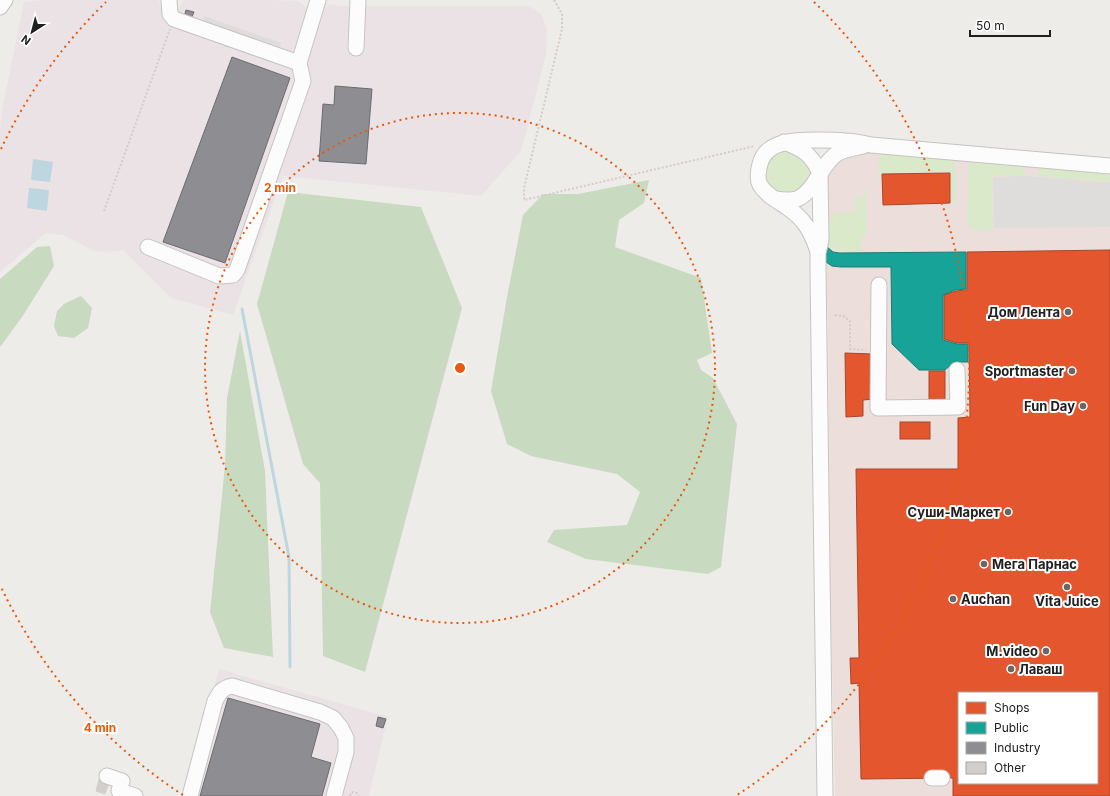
<svg xmlns="http://www.w3.org/2000/svg" width="1110" height="796" font-family="Inter,sans-serif">
<rect width="100%" height="100%" fill="#eeece9"/>
<path fill="#ebdedb" fill-rule="evenodd" d="M 871,150 L 1110,170 L 1110,796 L 835,796 L 830,568 L 828,321 L 823,226 L 827,176 L 835,162 L 846,155 ZM 959,693 L 1097,693 L 1097,783 L 959,783 Z"/>
<g fill="#ebe2e6">
<polygon points="41,0 159,0 161,8 179,8 185,0 273,0 298,1 306,7 322,8 325,4 343,6 528,6 541,14 547,28 546,55 521,151 481,196 283,176 233,315 171,298 123,250 109,252 94,251 63,235 46,233 0,272 0,128 2,110 24,2"/>
<polygon points="219,669 388,717 369,796 184,796"/>
</g>
<g fill="#d9e9ca">
<polygon points="782,149 797,151 811,169 811,177 797,194 775,192 765,180 765,165 769,158"/>
<path d="M 885,152 L 950,158 L 954,162 L 956,169 L 956,203 L 952,203 L 951,171 L 882,173 L 881,175 L 880,175 C 877,167 877,158 885,152 Z"/>
<path d="M 976,160 L 1019,164 C 1024,167 1025,170 1025,176 L 992,176 L 993,229 L 992,230 C 982,230 971,233 967,222 L 968,171 L 969,166 Z"/>
<path d="M 1045,166 L 1110,172 L 1110,182 L 1038,176 L 1037,174 C 1039,169 1040,168 1045,166 Z"/>
<path d="M 864,190 L 866,190 L 867,232 L 862,238 L 862,251 C 847,252 836,255 826,242 L 827,229 L 831,219 L 833,213 L 855,212 L 855,197 L 864,197 Z"/>
</g>
<g fill="#c8dac0">
<polygon points="649,180 644,203 619,220 615,247 701,278 712,353 697,360 701,370 713,378 737,424 721,567 708,574 586,559 547,542 554,530 627,525 640,492 617,474 531,456 507,444 491,391 507,297 523,215 543,194 578,194"/>
<polygon points="288,192 421,207 462,308 365,672 323,656 320,483 303,464 257,304"/>
<polygon points="50,246 54,266 22,317 0,347 0,279 37,247"/>
<polygon points="81,296 92,308 88,328 74,338 58,336 54,326 57,311 64,304"/>
<polygon points="240,331 265,471 273,657 224,648 210,612 225,466 227,398"/>
</g>
<g fill="#dedddc">
<polygon points="204,16 281,43 278,51 202,24"/>
<polygon points="1025,176 1110,183 1110,227 994,228 993,177"/>
</g>
<g fill="#bed6df">
<polygon points="33,159 53,162 50,182 31,180"/>
<polygon points="29,188 49,190 47,211 27,208"/>
</g>
<g fill="#e4572e" stroke="#a9462a" fill-rule="evenodd">
<polygon points="950,173 950,203 883,205 882,174"/>
<path d="M 1110,250 L 1110,796 L 953,796 L 953,778 L 861,779 L 859,683 L 851,684 L 850,658 L 859,658 L 856,469 L 958,469 L 958,418 L 970,417 L 969,343 L 957,343 L 944,339 L 944,295 L 956,291 L 967,290 L 967,252 ZM 959,693 L 1097,693 L 1097,783 L 959,783 Z"/>
<polygon points="845,353 873,354 874,399 863,400 863,416 846,417"/>
<rect x="929" y="371" width="16" height="28"/>
<rect x="900" y="422" width="30" height="17"/>
</g>
<polygon fill="#17a398" stroke="#1a7c74" points="826,246 833,252 839,253 966,252 966,289 955,290 943,295 943,340 957,344 968,344 968,362 954,362 945,370 919,370 892,344 891,267 841,267 832,266 826,262"/>
<g fill="#8d8d92" stroke="#6c6c70">
<polygon points="186,10 194,12 191,19 184,17"/>
<polygon points="232,57 290,78 225,263 163,242"/>
<polygon points="335,86 372,89 366,164 319,161 323,104 334,105"/>
<polygon points="228,698 320,724 311,757 331,763 322,796 200,796"/>
<polygon points="378,717 386,719 383,728 376,726"/>
</g>
<g fill="none" stroke-linecap="round" stroke-linejoin="round">
<polyline stroke="#bed6df" stroke-width="3" points="242,309 289,557 290,667"/>
</g>
<polygon fill="#d1cecc" stroke="#d1ceca" points="99,779 109,782 105,794 96,791"/>
<g fill="none" stroke-linecap="round" stroke-linejoin="round">
<g stroke="#c5c4c3" stroke-width="17">
<g id="minor">
<polyline points="169,0 170,14 174,19 299,63"/>
<polyline points="0,7 5,0"/>
<polyline points="356,48 358,0"/>
<path d="M 784,142 C 803,149 811,154 820,173 L 821,240 L 818,253 L 818,271 L 825,796"/>
<path d="M 775,199 C 782,200 790,201 797,199 C 815,192 821,163 838,153 C 845,149 855,148 863,146"/>
<polyline points="148,247 219,276 233,275 237,270 303,81 299,63 318,0"/>
<path d="M 817,249 C 811,231 804,219 788,208 C 778,201 767,196 760,185 C 757,179 758,171 760,164 C 766,139 800,140 820,140 C 828,140 836,140 844,141 C 853,141 862,143 871,145 L 1110,166"/>
<polyline points="879,285 878,408 958,407 957,370"/>
<polyline points="107,776 122,781 119,791 135,796"/>
<polyline points="932,778 942,778"/>
<path d="M 190,796 L 215,701 C 220,692 222,688 232,686 L 320,712 L 333,718 L 341,728 L 346,738 L 346,752 L 334,796"/>
</g>
</g>
<g stroke="#d7cbc9" stroke-width="2" stroke-dasharray="2 2" stroke-linecap="butt">
<polyline points="554,0 562,14 562,29 524,188 524,200 755,146"/>
<polyline points="104,211 170,29"/>
<polyline points="835,315 843,316 850,321 850,349 866,350"/>
<polyline points="350,796 351,793 353,792 357,793 358,796"/>
</g>
<use href="#minor" stroke="#fcfcfc" stroke-width="15"/>
</g>
<g fill="none" stroke="#e8590c" stroke-width="2" stroke-dasharray="2 4">
<circle cx="460" cy="368" r="255"/>
<path d="M183 795A509 509 0 0 1 1 587M1 149A509 509 0 0 1 106 2M814 2A509 509 0 0 1 737 795"/>
</g>
<g fill="#686766" stroke="#fff" stroke-width="1.5">
<circle cx="1068" cy="312" r="4"/>
<circle cx="1072" cy="371" r="4"/>
<circle cx="1083" cy="406" r="4"/>
<circle cx="1008" cy="512" r="4"/>
<circle cx="984" cy="564" r="4"/>
<circle cx="1067" cy="587" r="4"/>
<circle cx="953" cy="599" r="4"/>
<circle cx="1046" cy="651" r="4"/>
<circle cx="1011" cy="669" r="4"/>
</g>
<g text-anchor="middle" stroke-width="4" stroke-linejoin="round" paint-order="stroke">
<g font-size="13" font-weight="bold" fill="#202020" stroke="#fff" text-anchor="end">
<text x="1060" y="317">Дом Лента</text>
<text x="1064" y="376">Sportmaster</text>
<text x="1075" y="411">Fun Day</text>
<text x="1000" y="517">Суши-Маркет</text>
<text x="992" y="569" text-anchor="start">Мега Парнас</text>
<text x="961" y="604" text-anchor="start">Auchan</text>
<text x="1067" y="606" text-anchor="middle">Vita Juice</text>
<text x="1038" y="656">M.video</text>
<text x="1019" y="674" text-anchor="start">Лаваш</text>
</g>
</g>
<circle cx="460" cy="368" r="6" fill="#e8590c" stroke="#fff" stroke-width="2"/>
<g font-size="12" text-anchor="middle" font-weight="bold" fill="#e8590c" stroke="#fff" stroke-width="4" stroke-linejoin="round" paint-order="stroke">
<text x="280" y="192">2 min</text>
<text x="100" y="732">4 min</text>
</g>
<rect x="958" y="692" width="140" height="92" fill="#ffffff" stroke="#a6a6a6"/>
<rect x="966" y="702" width="20" height="12" fill="#e4572e" stroke="#a6a6a6"/>
<text x="994" y="712" font-size="12" fill="#202020">Shops</text>
<rect x="966" y="722" width="20" height="12" fill="#17a398" stroke="#a6a6a6"/>
<text x="994" y="732" font-size="12" fill="#202020">Public</text>
<rect x="966" y="742" width="20" height="12" fill="#8d8d92" stroke="#a6a6a6"/>
<text x="994" y="752" font-size="12" fill="#202020">Industry</text>
<rect x="966" y="762" width="20" height="12" fill="#d1cecc" stroke="#a6a6a6"/>
<text x="994" y="772" font-size="12" fill="#202020">Other</text>
<g transform="translate(32 32) rotate(216)" stroke="#ffffff" stroke-width="3" paint-order="stroke">
<path d="M0-3L7 15L0 10L-7 15Z" fill="#202020"/>
<text y="-6" font-size="11" font-weight="bold" text-anchor="middle" fill="#202020">N</text>
</g>
<path d="M970 30v6h80v-6" fill="none" stroke="#202020" stroke-width="2"/>
<text x="976" y="30" font-size="12" fill="#202020" stroke="#ffffff" stroke-width="3" paint-order="stroke">50 m</text>
</svg>
